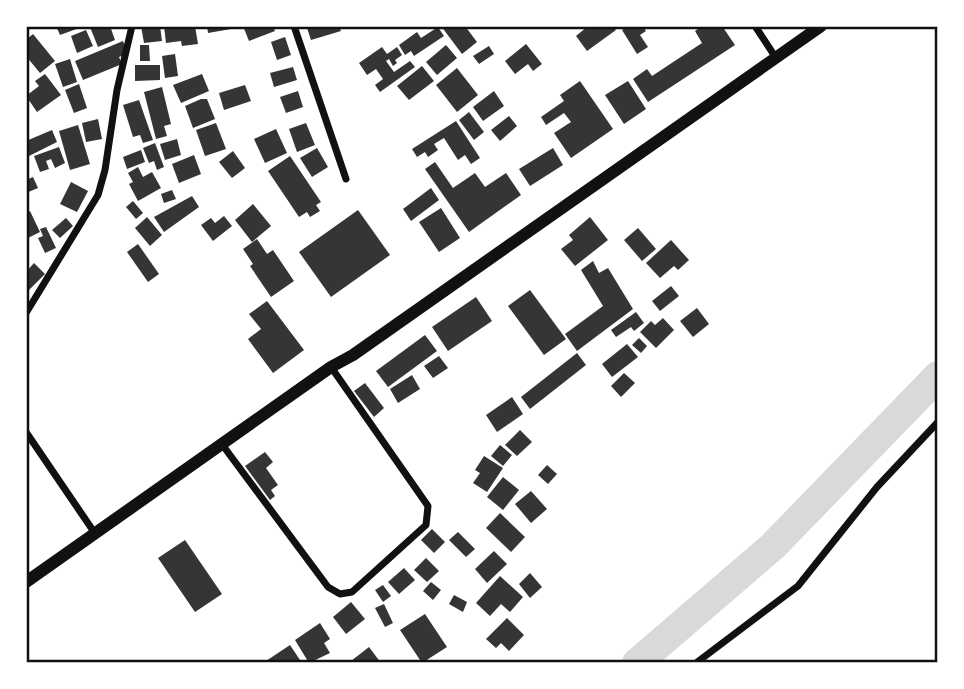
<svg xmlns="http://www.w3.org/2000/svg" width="964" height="689" font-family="'DM Sans',sans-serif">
<rect width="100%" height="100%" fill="#fff"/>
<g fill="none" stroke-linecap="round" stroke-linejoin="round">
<polyline stroke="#d9d9d9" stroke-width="30" points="637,663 773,546 938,376"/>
</g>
<g fill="#353535">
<polygon points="56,26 82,26 82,27 60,35"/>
<polygon points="110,26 115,40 98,47 90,27"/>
<polygon points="141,26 160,26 162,41 144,43"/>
<polygon points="164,26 195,26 198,44 182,46 181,41 166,43"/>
<polygon points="207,26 237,26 237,28 208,33"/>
<polygon points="243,26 273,26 275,31 249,41"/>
<polygon points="314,26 339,26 341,31 311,40 307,28"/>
<polygon points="441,26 465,26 477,42 462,54"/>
<polygon points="588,26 613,26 616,30 587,51 576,36"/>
<polygon points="629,26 643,26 646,31 640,35 648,47 637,54 622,30"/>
<polygon points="702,26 722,26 735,45 648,102 633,79 647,69 652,76 702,43 695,31"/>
<polygon points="438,27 444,36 414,56 411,51 405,55 399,45 417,32 421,38"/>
<polygon points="86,30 93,46 77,53 71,36"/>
<polygon points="33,34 55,61 40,73 26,56 26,40"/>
<polygon points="285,37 291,55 277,60 271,42"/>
<polygon points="123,41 128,54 119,57 122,64 83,80 75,61"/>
<polygon points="526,44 542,64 533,71 528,64 515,74 505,61"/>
<polygon points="140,45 149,45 150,61 140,61"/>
<polygon points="446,45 457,58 437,75 426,62"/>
<polygon points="489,46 494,54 479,64 473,56"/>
<polygon points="382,47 387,54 397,47 402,55 395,60 397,63 393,66 389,59 386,61 394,72 410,61 415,67 380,92 375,85 383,79 376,69 367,75 359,63"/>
<polygon points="175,54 178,76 165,78 162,56"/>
<polygon points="70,59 77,82 63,87 55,64"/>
<polygon points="135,65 160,65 160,80 135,81"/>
<polygon points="422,66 434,81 409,100 397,86"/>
<polygon points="293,67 297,80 274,87 270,73"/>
<polygon points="457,68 478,95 457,112 436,85"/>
<polygon points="45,74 61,95 37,112 26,96 39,86 35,81"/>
<polygon points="202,74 209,91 181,103 173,85"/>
<polygon points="580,81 613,129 571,158 554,133 571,122 564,113 546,125 541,117 564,101 560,95"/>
<polygon points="628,81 646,109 624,124 605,95"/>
<polygon points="79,84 87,108 74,113 65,90"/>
<polygon points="245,85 251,101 224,110 219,93"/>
<polygon points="162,87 171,124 164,126 167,136 156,139 144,92"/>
<polygon points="298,91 303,107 286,113 280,97"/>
<polygon points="494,91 504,106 483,121 473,107"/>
<polygon points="201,99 207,99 215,119 193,128 185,106"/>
<polygon points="139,100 153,140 143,143 140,135 133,137 123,105"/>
<polygon points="469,112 484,132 474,140 459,120"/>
<polygon points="509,116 517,126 500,141 491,130"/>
<polygon points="98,119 102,139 86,142 82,123"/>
<polygon points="456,121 480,158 471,164 465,155 458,160 444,138 434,144 438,150 428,157 425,152 417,157 412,149"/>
<polygon points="216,123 226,149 205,156 196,130"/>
<polygon points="306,123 315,145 297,152 289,129"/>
<polygon points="78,125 90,164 70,170 59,131"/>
<polygon points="276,129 287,153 265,163 254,139"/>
<polygon points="52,130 57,142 29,156 26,141"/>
<polygon points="177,139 181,155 165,160 160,144"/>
<polygon points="155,143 164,167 157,170 154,161 149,163 143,148"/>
<polygon points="59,147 65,163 55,168 51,159 46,161 49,169 40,172 34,156"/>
<polygon points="317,148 328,167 312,177 300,158"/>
<polygon points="553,148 563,165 530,186 519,169"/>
<polygon points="141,150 145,162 127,169 123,157"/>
<polygon points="233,151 245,168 232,178 219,162"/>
<polygon points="194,155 201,174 179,183 172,164"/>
<polygon points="290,156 321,202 316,205 320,211 310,217 307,212 299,217 268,171"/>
<polygon points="435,162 453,188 475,173 485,187 506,173 521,195 469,232 425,169"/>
<polygon points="138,167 143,177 152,172 161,188 138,201 129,184 133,182 128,173"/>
<polygon points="33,177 38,188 26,193 26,180"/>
<polygon points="71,182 88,191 77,212 60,204"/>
<polygon points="431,188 439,200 411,221 403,209"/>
<polygon points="172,190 176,199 164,203 161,194"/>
<polygon points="192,196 199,207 164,232 154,217"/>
<polygon points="133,201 143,213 136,219 126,207"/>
<polygon points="253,204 271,226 252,242 235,220"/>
<polygon points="441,208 460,238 439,252 419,222"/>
<polygon points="358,210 390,255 331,297 299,252"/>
<polygon points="30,211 40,232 26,239 26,213"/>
<polygon points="224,216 232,226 213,241 201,225 211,218 215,223"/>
<polygon points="147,217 162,235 150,246 135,228"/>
<polygon points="590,217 608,240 575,266 561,249 573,240 569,235"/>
<polygon points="66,218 73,226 60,238 52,230"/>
<polygon points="46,227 56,248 45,253 38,238 43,236 40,229"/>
<polygon points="638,228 656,249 642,261 624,240"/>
<polygon points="257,239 267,254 273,250 294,281 271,297 250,266 253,264 243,249"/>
<polygon points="671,240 689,260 678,270 674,266 660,278 646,263"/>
<polygon points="138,244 159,274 148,282 127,252"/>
<polygon points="593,261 599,273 608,268 633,309 577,351 565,334 603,306 581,270"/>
<polygon points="34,263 45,274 26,293 26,272"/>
<polygon points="671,286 679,296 660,311 652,301"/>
<polygon points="530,290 566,339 544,355 508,306"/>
<polygon points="476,297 492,321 448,351 432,327"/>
<polygon points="267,301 304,350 273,373 248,339 261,329 249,314"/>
<polygon points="697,308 709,324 693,337 680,321"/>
<polygon points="636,312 644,323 634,331 631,327 616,337 611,330"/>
<polygon points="663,318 674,330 656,348 640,332 651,321 655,325"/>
<polygon points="425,335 437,351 388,387 376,371"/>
<polygon points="639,338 647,346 641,353 632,345"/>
<polygon points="627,344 638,357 612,377 602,364"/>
<polygon points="577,353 586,365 530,409 521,397"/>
<polygon points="439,356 448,368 433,378 424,366"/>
<polygon points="624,373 635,383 621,397 611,386"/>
<polygon points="412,375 420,389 398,403 390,389"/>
<polygon points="365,383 384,408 374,417 354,391"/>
<polygon points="512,397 523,414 497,432 486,415"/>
<polygon points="520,430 532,442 517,456 505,445"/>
<polygon points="500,445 512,455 503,466 491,456"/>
<polygon points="265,452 273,462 266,468 278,485 271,490 275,496 270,500 245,466"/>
<polygon points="484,456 503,468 487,492 473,483 480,473 475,470"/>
<polygon points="547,465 557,474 548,484 538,475"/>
<polygon points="503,477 519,490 503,510 487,497"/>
<polygon points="531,491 547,509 531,523 515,504"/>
<polygon points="500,513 525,537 511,552 486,528"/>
<polygon points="432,529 445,542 434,553 421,540"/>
<polygon points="458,532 475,549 466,557 449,540"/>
<polygon points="185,540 222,594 195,612 158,558"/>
<polygon points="494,551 507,564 487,583 475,569"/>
<polygon points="426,558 439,571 427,582 414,570"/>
<polygon points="404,568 415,580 399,594 388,582"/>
<polygon points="530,573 542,587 530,598 519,584"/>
<polygon points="500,576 523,597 510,612 501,604 490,616 476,603"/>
<polygon points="431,582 441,590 433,600 423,591"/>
<polygon points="383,585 391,596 383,602 375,590"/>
<polygon points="454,595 467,602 463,612 449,604"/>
<polygon points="351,602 365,619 346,634 333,617"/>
<polygon points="384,604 393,623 385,627 375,608"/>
<polygon points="425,614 447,647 422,663 400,630"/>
<polygon points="507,618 524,635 509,651 501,643 496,648 486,639"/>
<polygon points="320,623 330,639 324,643 330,653 309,663 295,640"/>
<polygon points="290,645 302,663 263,663"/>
<polygon points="369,647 381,663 352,663 351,661"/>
</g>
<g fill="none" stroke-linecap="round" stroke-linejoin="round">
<g stroke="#111" stroke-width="7">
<polyline points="294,26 346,179"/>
<polyline points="755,26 776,58"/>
<polyline points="26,313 98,195 105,170 117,90 132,26"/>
<polyline points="26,432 94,532"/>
<polyline points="221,443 328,587 340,594 352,592 426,525 428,506 331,367"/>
<polyline points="696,663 798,586 877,487 938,422"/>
</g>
<polyline stroke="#111" stroke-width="12" points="26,582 331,367 353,355 821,26"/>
</g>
<rect width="964" height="689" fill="none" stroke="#ffffff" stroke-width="56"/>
<rect x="28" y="28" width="908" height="633" fill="none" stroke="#111" stroke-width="2.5"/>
</svg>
